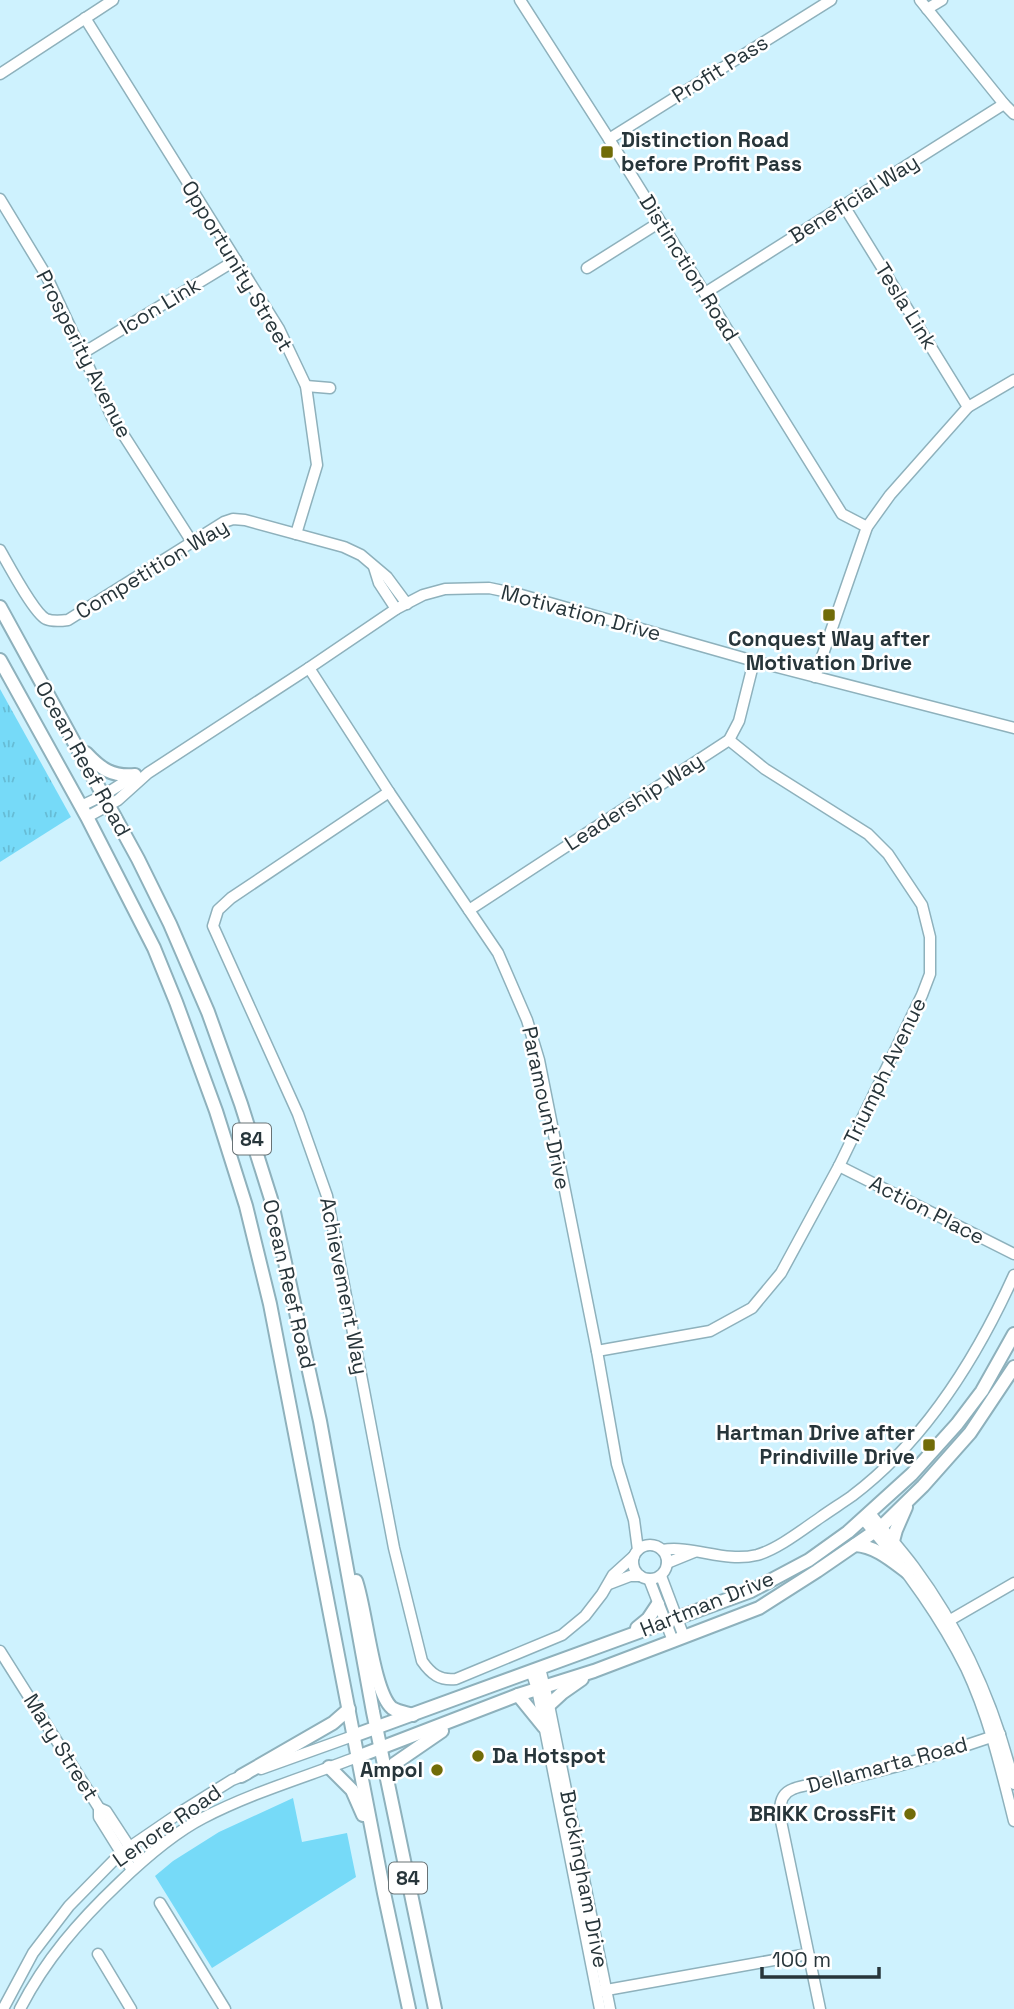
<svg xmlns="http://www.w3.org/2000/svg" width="1014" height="2009" font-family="'Space Grotesk',sans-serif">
<defs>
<pattern id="park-tufts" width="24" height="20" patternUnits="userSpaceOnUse" patternTransform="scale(1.75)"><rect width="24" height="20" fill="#76daf8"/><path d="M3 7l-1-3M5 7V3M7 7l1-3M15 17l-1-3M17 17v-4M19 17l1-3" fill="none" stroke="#66bcd5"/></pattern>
</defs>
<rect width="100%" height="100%" fill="#cef2fe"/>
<polygon fill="url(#park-tufts)" points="0,689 71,817 0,862"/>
<polygon fill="#76daf8" points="293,1798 302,1842 347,1833 356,1877 212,1968 155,1876 173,1861 219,1832"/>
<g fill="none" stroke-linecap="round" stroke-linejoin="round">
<g stroke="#8eb1bc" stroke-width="13">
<g id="minor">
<polyline points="520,0 609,139 842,514 867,527"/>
<polyline points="920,0 1004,104 1014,114"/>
<polyline points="927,9 942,0"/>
<polyline points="85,18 279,329 306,386 317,465 296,534"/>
<polyline points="0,74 113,0"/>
<polyline points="609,139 831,0"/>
<polyline points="0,199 46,275 112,417 192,542"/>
<polyline points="844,206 968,407"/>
<polyline points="587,268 660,222"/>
<polyline points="705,293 1004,104"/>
<polyline points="83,353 236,260"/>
<polyline points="306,386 330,388"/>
<path d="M 0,550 C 8,564 34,613 46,619 C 53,622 61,621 68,620 L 224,522 L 233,519 L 245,520 L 344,547 L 361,555 L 387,577 L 407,604"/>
<polyline points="374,567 379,583 396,609"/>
<polyline points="309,668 389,792 498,953 527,1020 539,1060 597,1351 617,1464 634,1520 638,1550"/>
<polyline points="815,677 867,527 890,495 968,407 1014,380"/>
<path d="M 389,792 L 231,898 L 218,910 L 213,926 L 298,1114 L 327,1196 L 394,1548 L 422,1661 C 431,1674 440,1681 456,1679 L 562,1635 L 585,1616 L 602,1594 L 613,1575 L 634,1556"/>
<polyline points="81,806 104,795 134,776"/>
<polyline points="87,817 118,800 148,773 309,668 396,609 423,595 445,589 489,588 518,594 754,661 1014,728"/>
<polyline points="469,910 729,740 739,721 754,661"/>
<polyline points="839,1166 1014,1254"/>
<polyline points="597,1351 710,1331 752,1308 781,1273 839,1166 922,995 930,974 930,937 922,905 888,854 868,834 765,769 729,740"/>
<path d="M 870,1513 C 884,1531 900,1548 914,1567 C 962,1632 995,1706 1014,1784"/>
<path d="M 863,1519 C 903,1565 939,1614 966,1668 C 989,1717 1001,1769 1014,1821"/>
<circle cx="650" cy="1562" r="17"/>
<path d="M 662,1550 C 694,1545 724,1563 757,1555 C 778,1549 802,1530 821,1517 C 831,1510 842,1503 852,1496 C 925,1441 977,1357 1014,1275"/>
<polyline points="667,1563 694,1552"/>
<polyline points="661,1576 684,1637"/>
<polyline points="649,1579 673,1641"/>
<polyline points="609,1584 630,1576 640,1576"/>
<polyline points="945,1623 1014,1583"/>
<polyline points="0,1651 99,1808 99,1817 132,1870"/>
<polyline points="540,1668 549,1705 610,2009"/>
<polyline points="531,1671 537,1689 600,2009"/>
<polyline points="261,1769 353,1736"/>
<polyline points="99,1808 106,1811 140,1863"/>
<polyline points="160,1903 225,2009"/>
<polyline points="98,1954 131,2009"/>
<polyline points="601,1991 808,1954"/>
<polyline points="3,2009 33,1953 69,1906 121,1853 184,1810 232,1780 247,1774"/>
<path d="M 20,2009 C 45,1960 79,1921 119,1883 C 144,1859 172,1834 203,1818 C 253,1792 306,1777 357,1757"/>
<path d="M 820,2009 L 781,1821 C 779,1809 779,1794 793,1789 C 807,1783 835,1782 851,1778 C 901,1766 951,1751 1000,1734"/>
</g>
</g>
<g stroke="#8eb1bc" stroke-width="16">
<g id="major">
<polyline points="0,607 138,859 170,924 208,1012 241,1104 271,1199 320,1421 373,1712 435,2009"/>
<polyline points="0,660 87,817 154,948 176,1002 216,1111 246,1206 270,1304 384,1893 409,2009"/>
<path d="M 86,753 C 101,769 112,777 135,775"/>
<polyline points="893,1541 896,1530 906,1507"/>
<path d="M 855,1545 C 875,1546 891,1560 907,1572"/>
<path d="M 356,1581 C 366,1609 373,1692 392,1708 C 398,1712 407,1713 413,1715"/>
<polyline points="637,1628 648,1619 658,1604"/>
<polyline points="518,1695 544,1727"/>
<polyline points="549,1705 562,1693 582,1679"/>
<polyline points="353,1736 751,1591 809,1560 848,1532 912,1474 957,1424 982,1391 1014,1334"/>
<polyline points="357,1757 518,1695 594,1671 673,1641 759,1608 817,1571 881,1527 923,1486 970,1433 1014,1367"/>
<polyline points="329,1767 352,1790 363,1815"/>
<polyline points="241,1776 333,1723 349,1709"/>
<polyline points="390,1777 394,1764 442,1731"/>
</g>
</g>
<use href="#minor" stroke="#fff" stroke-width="10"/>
<use href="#major" stroke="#fff" stroke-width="12"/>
</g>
<g fill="#716c08" stroke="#fff" stroke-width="2.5">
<rect x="600" y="145" width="14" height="14" rx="3.5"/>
<rect x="822" y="608" width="14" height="14" rx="3.5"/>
<rect x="922" y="1438" width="14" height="14" rx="3.5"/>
<circle cx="478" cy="1756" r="7"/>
<circle cx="437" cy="1770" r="7"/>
<circle cx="910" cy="1814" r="7"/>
</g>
<g text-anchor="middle" stroke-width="5" stroke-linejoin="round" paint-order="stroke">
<g fill="#fff" stroke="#687275" stroke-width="2">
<rect x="233" y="1123.5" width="38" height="31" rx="5"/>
<rect x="389" y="1862.5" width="38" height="31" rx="5"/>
</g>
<g font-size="19" font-weight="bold" fill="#27353a">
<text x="252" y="1146">84</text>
<text x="408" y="1885">84</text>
</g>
<g font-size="21" fill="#27353a" stroke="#fff">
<text transform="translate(720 69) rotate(-32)" y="7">Profit Pass</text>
<text transform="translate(854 199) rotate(-32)" y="7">Beneficial Way</text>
<text transform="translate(237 266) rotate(59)" y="7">Opportunity Street</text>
<text transform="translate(689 268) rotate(58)" y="7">Distinction Road</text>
<text transform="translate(160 306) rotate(-31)" y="7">Icon Link</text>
<text transform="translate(906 306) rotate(58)" y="7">Tesla Link</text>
<text transform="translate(84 354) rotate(63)" y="7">Prosperity Avenue</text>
<text transform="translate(152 569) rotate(-31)" y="7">Competition Way</text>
<text transform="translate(581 613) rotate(15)" y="7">Motivation Drive</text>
<text transform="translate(83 759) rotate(61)" y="7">Ocean Reef Road</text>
<text transform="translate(634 802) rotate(-33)" y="7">Leadership Way</text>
<text transform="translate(885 1071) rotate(-64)" y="7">Triumph Avenue</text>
<text transform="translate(546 1108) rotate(78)" y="7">Paramount Drive</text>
<text transform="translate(927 1210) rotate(27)" y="7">Action Place</text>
<text transform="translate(289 1284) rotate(77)" y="7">Ocean Reef Road</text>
<text transform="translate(344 1286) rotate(79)" y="7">Achievement Way</text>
<text transform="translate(707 1604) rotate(-22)" y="7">Hartman Drive</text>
<text transform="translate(61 1747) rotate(58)" y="7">Mary Street</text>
<text transform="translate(887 1765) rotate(-15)" y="7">Dellamarta Road</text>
<text transform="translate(167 1826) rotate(-35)" y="7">Lenore Road</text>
<text transform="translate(584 1879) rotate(79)" y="7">Buckingham Drive</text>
</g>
<g font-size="21" font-weight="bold" fill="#27353a" stroke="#fff" text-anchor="end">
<text x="621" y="147" text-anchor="start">Distinction Road<tspan x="621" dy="24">before Profit Pass</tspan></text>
<text x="829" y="646" text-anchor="middle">Conquest Way after<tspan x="829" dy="24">Motivation Drive</tspan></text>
<text x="915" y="1440">Hartman Drive after<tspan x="915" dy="24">Prindiville Drive</tspan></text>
<text x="492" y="1763" text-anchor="start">Da Hotspot</text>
<text x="423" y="1777">Ampol</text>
<text x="896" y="1821">BRIKK CrossFit</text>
</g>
</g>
<path d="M762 1967v10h117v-10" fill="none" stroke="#27353a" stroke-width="3.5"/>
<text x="772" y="1967" font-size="21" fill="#27353a" stroke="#ffffff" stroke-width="5" paint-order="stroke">100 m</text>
</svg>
